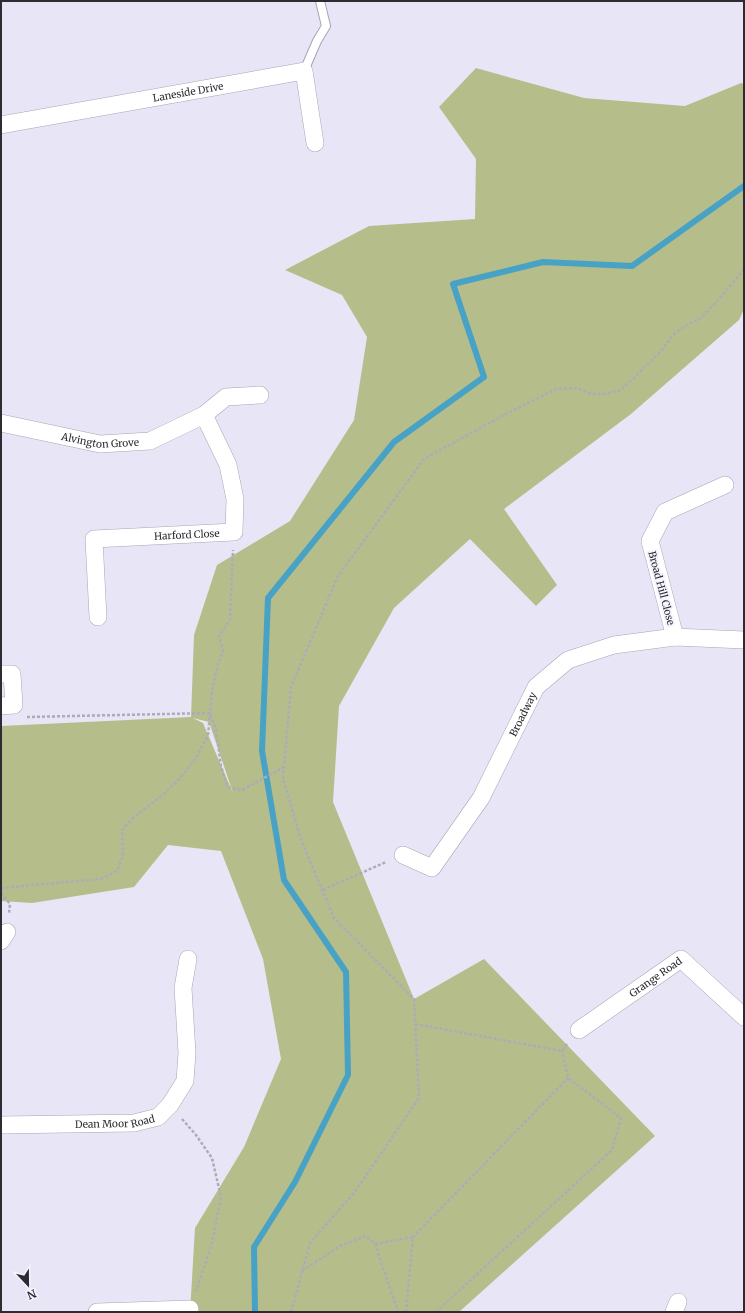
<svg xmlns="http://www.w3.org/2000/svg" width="745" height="1313" font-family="Merriweather,serif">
<rect width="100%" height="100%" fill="#e8e6f6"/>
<path fill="#b5be8b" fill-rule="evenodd" d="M 476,68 L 584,98 L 685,106 L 741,83 L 744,84 L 744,309 L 739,320 L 631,414 L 504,509 L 557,585 L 536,606 L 470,539 L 394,608 L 339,706 L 333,802 L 414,999 L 484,959 L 655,1136 L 459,1312 L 190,1312 L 195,1228 L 244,1147 L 281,1059 L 263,959 L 221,851 L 168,845 L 134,887 L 32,903 L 1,901 L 1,726 L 191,717 L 194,635 L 217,565 L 290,521 L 354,420 L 367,337 L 342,295 L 285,270 L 369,226 L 475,219 L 476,159 L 439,107 ZM 193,718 L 209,722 L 233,793 L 203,723 Z"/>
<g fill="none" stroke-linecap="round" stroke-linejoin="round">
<polyline stroke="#47a2c6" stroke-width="6" points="255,1312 254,1247 295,1182 348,1075 346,972 284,880 262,751 268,598 394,442 484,377 453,284 543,262 632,266 744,186"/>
<g stroke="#a7a5b4" stroke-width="10">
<polyline id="lane" points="304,71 317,41 326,26 320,1"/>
</g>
<g stroke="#a7a5b4" stroke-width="18">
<g id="street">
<path id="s1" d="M 1,125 L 304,71 L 315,143"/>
<path id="s2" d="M 1,423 L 100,444 L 150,441 L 204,415 L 226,397 L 260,395"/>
<path id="s3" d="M 98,617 L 94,539 L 234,532 L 235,499 L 228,465 L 204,415"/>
<polyline points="675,637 650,541 665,512 725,485"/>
<polyline points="1,674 12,674 14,705 1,706"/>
<path id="s4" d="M 403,855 L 432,868 L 481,798 L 536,687 L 568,660 L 614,645 L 675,637 L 744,640"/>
<polyline points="1,941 7,932"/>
<path id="s5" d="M 579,1030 L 681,959 L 744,1017"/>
<path id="s6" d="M 1,1125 L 134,1123 L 158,1117 L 170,1105 L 185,1081 L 187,1053 L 183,988 L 188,959"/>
<polyline points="97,1312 190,1309"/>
<polyline points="674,1312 678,1302"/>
</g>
</g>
<g stroke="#adabb8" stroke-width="2.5" stroke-dasharray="3 2" stroke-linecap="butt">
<polyline points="27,717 210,713 216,729 221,766 227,787 242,790 284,767"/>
<polyline points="1,888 101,879 117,871 123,856 122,830 134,817 164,794 181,777 195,759 208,736 212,691 218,664 223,651 219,636 230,620 233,550"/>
<polyline points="323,890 386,862"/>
<polyline points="1,893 10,904 9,913"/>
<polyline points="415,1024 562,1051 567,1044"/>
<polyline points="182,1119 196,1135 212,1158 221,1197 212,1243 196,1291"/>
<polyline points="375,1244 413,1237"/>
<polyline points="302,1271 340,1246 366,1236 375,1244 398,1312"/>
<polyline points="291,1312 310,1243 354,1193 419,1098 414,999 334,918 302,842 283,779 291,687 338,576 424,459 502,416 556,389 577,388 591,394 604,394 619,391 633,379 660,352 675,333 687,325 701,318 722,296 743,270 744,267"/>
<polyline points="406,1312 413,1237 568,1078"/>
<polyline points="436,1312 612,1150 621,1118 568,1078 562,1051"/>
</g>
<use href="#lane" stroke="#fff" stroke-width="8"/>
<use href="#street" stroke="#fff" stroke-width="17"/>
</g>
<g text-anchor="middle" stroke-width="4" stroke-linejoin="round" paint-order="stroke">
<g font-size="10" fill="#2d2c32" stroke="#f5f4fe">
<text dy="4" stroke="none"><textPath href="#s1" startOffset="190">Laneside Drive</textPath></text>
<text dy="4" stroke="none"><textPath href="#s2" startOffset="101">Alvington Grove</textPath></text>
<text dy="4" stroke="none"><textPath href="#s3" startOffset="171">Harford Close</textPath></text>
<text transform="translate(662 588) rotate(75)" y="4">Broad Hill Close</text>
<text dy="4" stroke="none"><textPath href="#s4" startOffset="211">Broadway</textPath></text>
<text dy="4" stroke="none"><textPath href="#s5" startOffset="93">Grange Road</textPath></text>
<text dy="4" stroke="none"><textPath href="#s6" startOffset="114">Dean Moor Road</textPath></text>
</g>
</g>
<rect width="745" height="1313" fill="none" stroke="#2d2c32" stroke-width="4"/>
<g transform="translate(28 1285) rotate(158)" stroke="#f5f4fe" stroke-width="3" paint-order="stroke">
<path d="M0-3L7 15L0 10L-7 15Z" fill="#2d2c32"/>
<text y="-6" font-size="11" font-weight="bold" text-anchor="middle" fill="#2d2c32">N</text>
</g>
</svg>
